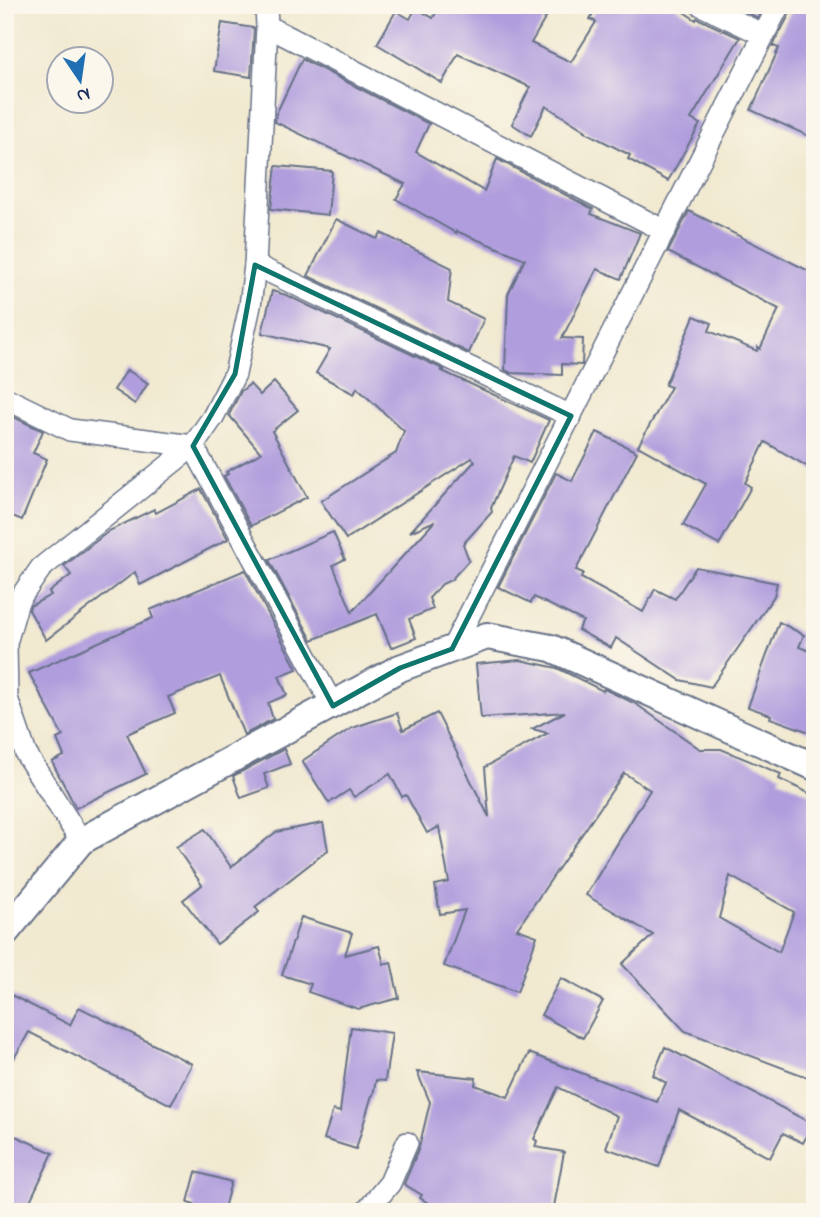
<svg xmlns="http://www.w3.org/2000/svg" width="820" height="1217" font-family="'Indie Flower',sans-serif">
<rect width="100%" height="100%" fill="#fbf7ec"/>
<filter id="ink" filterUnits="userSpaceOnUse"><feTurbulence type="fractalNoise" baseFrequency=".0143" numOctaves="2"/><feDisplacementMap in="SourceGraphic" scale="14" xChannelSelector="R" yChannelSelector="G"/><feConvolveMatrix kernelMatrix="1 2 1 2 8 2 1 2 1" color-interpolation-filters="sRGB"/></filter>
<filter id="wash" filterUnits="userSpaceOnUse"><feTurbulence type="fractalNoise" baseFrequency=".00686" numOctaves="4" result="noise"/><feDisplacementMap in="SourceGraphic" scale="28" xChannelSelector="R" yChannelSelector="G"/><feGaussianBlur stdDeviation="1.57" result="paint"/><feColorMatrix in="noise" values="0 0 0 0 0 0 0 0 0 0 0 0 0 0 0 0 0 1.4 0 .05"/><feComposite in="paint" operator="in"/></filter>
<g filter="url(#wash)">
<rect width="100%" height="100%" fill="#f1e9d0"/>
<g id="blocks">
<g fill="#b09ddd" fill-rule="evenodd">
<polygon points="440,5 553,5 531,43 571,62 596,22 590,19 598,5 673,5 696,20 697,18 740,38 691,119 700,124 668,181 628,159 630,155 585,132 586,131 546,106 531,136 512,124 530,87 504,75 458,54 442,83 377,44 396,11 410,19 416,8 433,18"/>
<polygon points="732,5 764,5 758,18"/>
<polygon points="792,5 815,5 815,139 751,110 779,48 773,46 791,11"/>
<polygon points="222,23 254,28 251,77 214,71"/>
<polygon points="302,59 429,124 416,152 484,191 497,159 593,209 591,214 640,233 621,279 597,269 562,338 583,339 582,365 562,364 562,375 511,373 505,370 508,294 525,259 456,231 456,233 396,199 405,184 275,122 276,114"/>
<polygon points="276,166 332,171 328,215 271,209"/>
<polygon points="689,211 815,274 815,471 765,442 745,483 751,487 719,545 683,525 706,484 638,446 671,387 665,385 694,316 712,323 709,331 757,351 758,347 760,349 779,309 668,252"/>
<polygon points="336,219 377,239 381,233 452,268 448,302 484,319 469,353 308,276"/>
<polygon points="272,291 286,295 445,370 440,370 549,420 530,463 514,456 491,508 492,512 463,544 469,560 451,580 442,584 429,598 433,609 409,619 416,638 391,648 377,614 312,640 269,560 333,532 345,559 333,565 352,612 435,521 410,532 475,461 472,458 346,539 321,501 396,453 404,431 357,388 354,394 316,373 330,349 262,333"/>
<polygon points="127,370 148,383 135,404 114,390"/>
<polygon points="274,382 298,410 272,431 307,497 251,526 224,476 228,474 226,472 261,453 229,415 241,391 250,384 260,395"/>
<polygon points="5,413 43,431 33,453 47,459 22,520 5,513"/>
<polygon points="597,432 637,452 576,570 583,573 581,578 643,612 655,589 675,599 696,567 777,583 774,596 711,687 680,680 616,638 611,648 578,630 583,621 534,597 531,603 498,587 556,473 572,481"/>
<polygon points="201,489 228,539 140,585 135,572 46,640 29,610 30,606 51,595 49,592 71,575 64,566 109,531 154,509 156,513"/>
<polygon points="245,570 297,669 279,676 287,695 268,703 273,719 244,735 220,676 168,697 175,713 127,734 146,774 76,808 52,762 64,756 57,739 63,736 29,673 153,618 150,610"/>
<polygon points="779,622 804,635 799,647 815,653 815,734 770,718 771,715 748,707"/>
<path d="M 520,660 L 557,668 L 603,691 L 604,689 L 636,704 L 700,749 L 721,749 L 781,774 L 779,779 L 815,796 L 815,1080 L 685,1031 L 622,964 L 653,935 L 586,895 L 650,790 L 624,773 L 517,929 L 537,936 L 517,992 L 444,966 L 465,910 L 440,914 L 435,885 L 449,882 L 439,827 L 427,833 L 406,795 L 402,797 L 390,774 L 354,797 L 349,790 L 329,803 L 302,761 L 352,728 L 397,713 L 403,730 L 437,713 L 489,817 L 485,767 L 548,733 L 532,729 L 565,712 L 481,718 L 476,664 ZM 730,876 L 794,912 L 779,952 L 719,918 Z"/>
<polygon points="284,749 290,764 264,774 269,788 241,798 233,776"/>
<polygon points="323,823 328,850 255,907 259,912 217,944 183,900 202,885 176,847 205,829 231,867 276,832"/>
<polygon points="301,917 352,933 345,955 379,946 384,964 391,962 399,998 358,1009 308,992 311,984 282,975"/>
<polygon points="561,978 603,1001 583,1038 541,1015"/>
<polygon points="5,992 70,1025 79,1007 192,1064 171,1105 29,1032 5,1074"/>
<polygon points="351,1027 392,1033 385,1081 376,1080 373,1095 372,1095 356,1149 324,1139 333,1110 340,1112"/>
<polygon points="665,1047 813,1124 803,1143 783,1133 770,1158 679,1110 659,1167 606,1148 617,1116 558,1087 534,1139 537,1141 535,1147 564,1152 553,1212 443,1212 420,1198 422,1195 404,1184 419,1148 430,1102 417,1072 476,1078 475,1085 508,1097 529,1053 657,1102 666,1083 653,1075"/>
<polygon points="5,1135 18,1137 53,1153 28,1205 27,1212 5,1212"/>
<polygon points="196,1172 231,1182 223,1212 192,1212 194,1204 188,1202"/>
</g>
</g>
</g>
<g filter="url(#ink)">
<use href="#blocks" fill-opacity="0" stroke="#667086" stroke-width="2"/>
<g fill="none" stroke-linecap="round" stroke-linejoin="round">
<g stroke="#667086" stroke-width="24">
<g id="minor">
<polyline points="701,5 764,35"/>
<polyline points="267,26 665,231"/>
<polyline points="255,265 571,416"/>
<polyline points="5,398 70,430 193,446 333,706"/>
<polyline points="452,649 779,5"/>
<polyline points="81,841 26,754 7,698 6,643 18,601 41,568 193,446 213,417 235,374 250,306 255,265 267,26 266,5"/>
<polyline points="366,1212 390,1183 407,1143"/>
</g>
</g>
<g stroke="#667086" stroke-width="30">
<polyline id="tertiary" points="5,933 81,841 400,668 487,636 551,648 815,767"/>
</g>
<use href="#minor" stroke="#fff" stroke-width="21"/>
<use href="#tertiary" stroke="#fff" stroke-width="26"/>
</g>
</g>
<path fill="none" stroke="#0f766e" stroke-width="5" stroke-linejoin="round" d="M 255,265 L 571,416 L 452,649 L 400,668 L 333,706 L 193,446 L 235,374 Z"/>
<rect width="820" height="1217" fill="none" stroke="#fbf7ec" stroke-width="28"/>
<g transform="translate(80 80) rotate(167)"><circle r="33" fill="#fbf7ec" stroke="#a1a7b3" stroke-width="2"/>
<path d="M0-5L12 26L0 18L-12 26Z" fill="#1f6fb2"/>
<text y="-10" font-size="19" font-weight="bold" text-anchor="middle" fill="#1b2f5e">N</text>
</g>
</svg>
